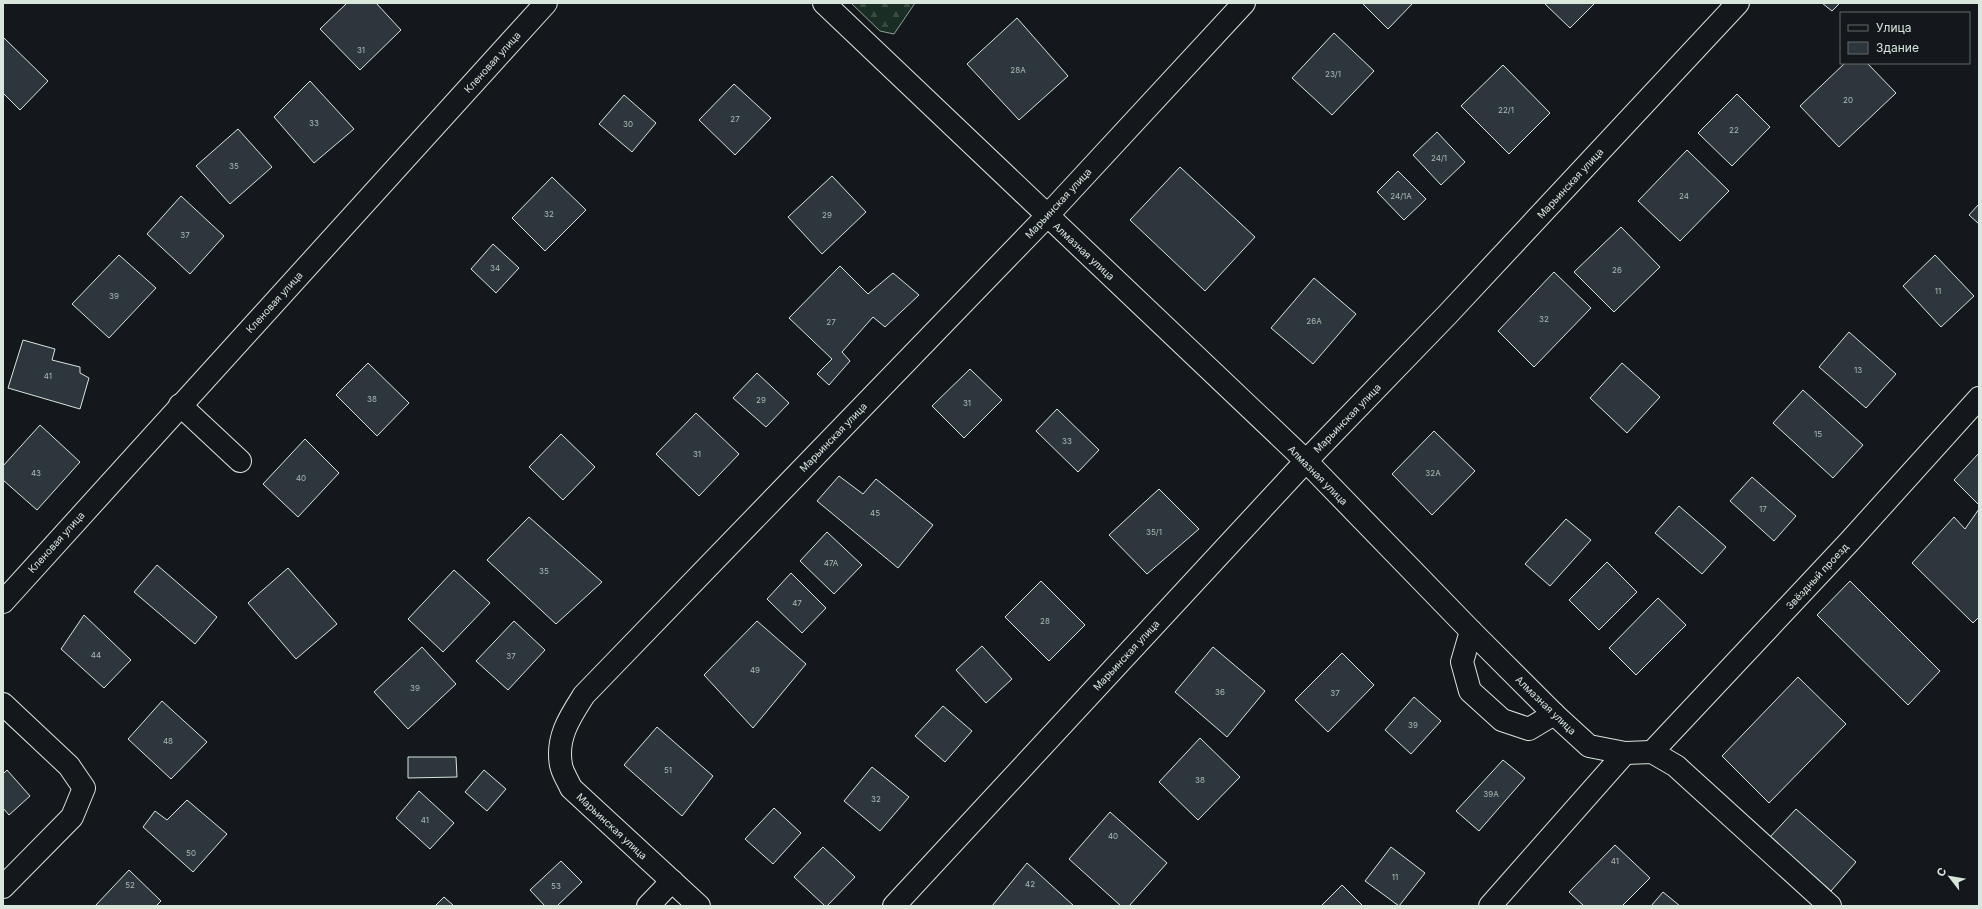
<svg xmlns="http://www.w3.org/2000/svg" width="1982" height="909" font-family="Inter,sans-serif">
<defs>
<pattern id="forest-firs" width="22" height="20" patternUnits="userSpaceOnUse"><rect width="22" height="20" fill="#1a2d24"/><path d="M5 1l3.5 6h-7zM16 11l3.5 6h-7z" fill="#3b4b43"/></pattern>
</defs>
<rect width="100%" height="100%" fill="#14181c"/>
<polygon fill="url(#forest-firs)" stroke="#939e99" points="851,3 915,3 894,34 880,31"/>
<g fill="#2c363c" stroke="#d8e6dc">
<polygon points="347,3 376,3 401,30 360,70 320,29"/>
<polygon points="1362,3 1413,3 1388,29"/>
<polygon points="1544,3 1595,3 1570,28"/>
<polygon points="1822,3 1840,3 1832,11"/>
<polygon points="1017,18 1068,76 1019,120 967,64"/>
<polygon points="1334,33 1374,71 1332,115 1292,78"/>
<polygon points="3,37 48,81 20,110 3,93"/>
<polygon points="1845,63 1867,63 1896,93 1839,147 1800,106"/>
<polygon points="1503,65 1550,113 1509,154 1461,106"/>
<polygon points="310,81 354,129 314,163 274,117"/>
<polygon points="734,84 771,118 735,155 699,120"/>
<polygon points="1737,94 1770,127 1732,166 1698,133"/>
<polygon points="624,95 656,123 632,152 599,124"/>
<polygon points="238,129 272,167 230,204 196,166"/>
<polygon points="1437,132 1465,162 1441,185 1413,155"/>
<polygon points="1687,150 1729,191 1680,241 1638,201"/>
<polygon points="1180,167 1255,237 1205,291 1130,220"/>
<polygon points="1398,171 1426,199 1404,220 1377,192"/>
<polygon points="832,176 866,212 822,254 788,217"/>
<polygon points="552,177 586,210 545,251 512,218"/>
<polygon points="181,196 224,236 190,274 147,234"/>
<polygon points="1979,204 1979,224 1969,215"/>
<polygon points="1621,227 1660,267 1614,312 1574,272"/>
<polygon points="493,244 519,268 496,293 471,269"/>
<polygon points="119,255 156,288 109,338 72,304"/>
<polygon points="1935,255 1974,296 1941,327 1903,286"/>
<polygon points="840,266 868,294 893,273 919,295 885,327 873,317 842,352 850,361 829,385 817,374 832,359 789,318"/>
<polygon points="1554,272 1591,308 1534,367 1498,331"/>
<polygon points="1314,278 1356,314 1313,364 1271,328"/>
<polygon points="1849,332 1896,374 1866,408 1819,367"/>
<polygon points="23,340 55,349 52,360 80,367 80,373 89,378 80,409 8,388"/>
<polygon points="368,363 409,403 377,436 336,395"/>
<polygon points="1622,363 1660,397 1627,433 1590,398"/>
<polygon points="970,369 1002,400 964,438 932,406"/>
<polygon points="757,373 789,403 766,427 733,398"/>
<polygon points="1803,390 1863,445 1833,478 1773,423"/>
<polygon points="1057,409 1099,450 1078,472 1036,431"/>
<polygon points="696,413 739,454 699,496 656,454"/>
<polygon points="40,425 80,462 37,510 3,480 3,466"/>
<polygon points="1434,431 1475,471 1432,515 1392,474"/>
<polygon points="561,434 595,467 563,500 529,467"/>
<polygon points="305,439 339,473 298,517 263,484"/>
<polygon points="1979,453 1979,505 1954,480"/>
<polygon points="839,476 863,494 876,479 933,525 898,568 817,501"/>
<polygon points="1752,477 1796,516 1774,541 1730,501"/>
<polygon points="1159,489 1199,529 1147,574 1109,535"/>
<polygon points="1679,506 1726,547 1702,574 1655,533"/>
<polygon points="1979,509 1979,617 1973,623 1912,563 1954,517 1965,529"/>
<polygon points="529,517 602,582 556,624 487,560"/>
<polygon points="1566,519 1591,540 1550,586 1525,564"/>
<polygon points="827,532 862,565 834,594 800,561"/>
<polygon points="1607,562 1637,592 1599,630 1569,600"/>
<polygon points="157,565 217,617 195,644 134,592"/>
<polygon points="288,568 337,624 296,659 248,603"/>
<polygon points="454,570 490,603 443,652 408,619"/>
<polygon points="791,573 826,608 802,633 767,599"/>
<polygon points="1041,581 1085,625 1049,661 1005,617"/>
<polygon points="1850,581 1940,671 1908,705 1817,615"/>
<polygon points="1658,598 1686,625 1636,675 1609,648"/>
<polygon points="84,615 131,660 104,688 61,649"/>
<polygon points="514,621 545,650 508,690 476,661"/>
<polygon points="757,621 806,664 753,728 704,675"/>
<polygon points="982,646 1012,679 986,703 956,670"/>
<polygon points="422,647 456,684 408,729 374,692"/>
<polygon points="1213,647 1265,691 1227,737 1175,692"/>
<polygon points="1342,653 1374,685 1328,732 1295,700"/>
<polygon points="1798,677 1846,724 1769,803 1722,756"/>
<polygon points="1414,697 1441,721 1411,754 1385,730"/>
<polygon points="162,701 207,742 171,779 128,739"/>
<polygon points="943,706 972,731 945,762 915,736"/>
<polygon points="657,727 713,776 682,816 624,765"/>
<polygon points="1200,738 1240,777 1198,820 1159,782"/>
<polygon points="408,757 456,757 457,777 408,778"/>
<polygon points="1503,760 1525,778 1479,831 1456,811"/>
<polygon points="872,767 909,797 880,831 844,801"/>
<polygon points="7,770 30,796 9,815 3,808 3,774"/>
<polygon points="484,770 506,789 487,811 465,792"/>
<polygon points="419,791 454,823 430,849 396,818"/>
<polygon points="187,800 227,834 193,872 143,827 155,811 167,820"/>
<polygon points="774,808 801,833 773,864 745,839"/>
<polygon points="1796,809 1856,862 1831,891 1770,837"/>
<polygon points="1110,812 1167,863 1129,906 1121,906 1069,859"/>
<polygon points="1615,845 1650,878 1622,906 1584,906 1569,892"/>
<polygon points="823,847 855,877 827,906 825,906 794,877"/>
<polygon points="1391,847 1425,873 1399,906 1365,881"/>
<polygon points="561,861 582,882 557,906 545,906 530,890"/>
<polygon points="1027,863 1074,906 992,906"/>
<polygon points="129,870 161,901 156,906 95,906"/>
<polygon points="1342,885 1363,906 1321,906"/>
<polygon points="1663,892 1680,906 1651,906"/>
<polygon points="444,897 454,906 435,906"/>
</g>
<g fill="none" stroke-linecap="round" stroke-linejoin="round">
<g stroke="#d8e6dc" stroke-width="24">
<g id="minor">
<polyline points="824,3 1306,461 1471,631 1554,714 1589,746 1625,753 1652,752 1676,766 1830,906"/>
<polyline points="180,405 240,461"/>
<polyline points="3,602 546,3"/>
<polyline points="1471,631 1462,662 1470,691 1502,720 1529,729 1554,714"/>
<polyline points="3,704 69,766 84,788 72,817 3,887"/>
<polyline points="1652,752 1850,541 1979,398"/>
<polyline points="648,906 672,881"/>
<path d="M 699,906 L 571,788 C 568,781 562,772 561,765 C 556,737 570,717 584,695 L 1047,216 L 1244,3"/>
<polyline points="894,906 1306,461 1447,315 1738,3"/>
<polyline points="1490,906 1625,753"/>
</g>
</g>
<use href="#minor" stroke="#14181c" stroke-width="22"/>
</g>
<g text-anchor="middle" stroke-width="3" stroke-linejoin="round" paint-order="stroke">
<g font-size="8" fill="#adbab4">
<text x="361" y="53">31</text>
<text x="1018" y="73">28А</text>
<text x="1333" y="77">23/1</text>
<text x="1848" y="103">20</text>
<text x="1506" y="113">22/1</text>
<text x="735" y="122">27</text>
<text x="314" y="126">33</text>
<text x="628" y="127">30</text>
<text x="1734" y="133">22</text>
<text x="1439" y="161">24/1</text>
<text x="234" y="169">35</text>
<text x="1401" y="199">24/1А</text>
<text x="1684" y="199">24</text>
<text x="549" y="217">32</text>
<text x="827" y="218">29</text>
<text x="185" y="238">37</text>
<text x="495" y="271">34</text>
<text x="1617" y="273">26</text>
<text x="1938" y="294">11</text>
<text x="114" y="299">39</text>
<text x="1544" y="322">32</text>
<text x="1314" y="324">26А</text>
<text x="831" y="325">27</text>
<text x="1858" y="373">13</text>
<text x="48" y="379">41</text>
<text x="372" y="402">38</text>
<text x="761" y="403">29</text>
<text x="967" y="406">31</text>
<text x="1818" y="437">15</text>
<text x="1067" y="444">33</text>
<text x="697" y="457">31</text>
<text x="36" y="476">43</text>
<text x="1433" y="476">32А</text>
<text x="301" y="481">40</text>
<text x="1763" y="512">17</text>
<text x="875" y="516">45</text>
<text x="1154" y="535">35/1</text>
<text x="831" y="566">47А</text>
<text x="544" y="574">35</text>
<text x="797" y="606">47</text>
<text x="1045" y="624">28</text>
<text x="96" y="658">44</text>
<text x="511" y="659">37</text>
<text x="755" y="673">49</text>
<text x="415" y="691">39</text>
<text x="1220" y="695">36</text>
<text x="1335" y="696">37</text>
<text x="1413" y="728">39</text>
<text x="168" y="744">48</text>
<text x="668" y="773">51</text>
<text x="1200" y="783">38</text>
<text x="1491" y="797">39А</text>
<text x="876" y="802">32</text>
<text x="425" y="823">41</text>
<text x="1113" y="839">40</text>
<text x="191" y="856">50</text>
<text x="1615" y="864">41</text>
<text x="1395" y="880">11</text>
<text x="1030" y="887">42</text>
<text x="130" y="888">52</text>
<text x="556" y="889">53</text>
</g>
<g font-size="10" fill="#d8e6dc" stroke="#14181c">
<text transform="translate(492 62) rotate(-48)" y="4">Кленовая улица</text>
<text transform="translate(1570 183) rotate(-47)" y="4">Марьинская улица</text>
<text transform="translate(1058 203) rotate(-47)" y="4">Марьинская улица</text>
<text transform="translate(1084 251) rotate(43)" y="4">Алмазная улица</text>
<text transform="translate(274 302) rotate(-48)" y="4">Кленовая улица</text>
<text transform="translate(1347 418) rotate(-46)" y="4">Марьинская улица</text>
<text transform="translate(833 437) rotate(-46)" y="4">Марьинская улица</text>
<text transform="translate(1318 475) rotate(45)" y="4">Алмазная улица</text>
<text transform="translate(56 542) rotate(-48)" y="4">Кленовая улица</text>
<text transform="translate(1817 576) rotate(-47)" y="4">Звёздный проезд</text>
<text transform="translate(1126 655) rotate(-47)" y="4">Марьинская улица</text>
<text transform="translate(1546 705) rotate(44)" y="4">Алмазная улица</text>
<text transform="translate(612 826) rotate(43)" y="4">Марьинская улица</text>
</g>
</g>
<rect width="1982" height="909" fill="none" stroke="#d8e6dc" stroke-width="8"/>
<rect x="1840" y="12" width="130" height="52" fill="#14181c" stroke="#626a69"/>
<rect x="1848" y="25" width="20" height="6" fill="#14181c" stroke="#626a69"/>
<text x="1876" y="32" font-size="12" fill="#d8e6dc">Улица</text>
<rect x="1848" y="42" width="20" height="12" fill="#2c363c" stroke="#626a69"/>
<text x="1876" y="52" font-size="12" fill="#d8e6dc">Здание</text>
<g transform="translate(1950 877) rotate(301)" stroke="#14181c" stroke-width="3" paint-order="stroke">
<path d="M0-3L7 15L0 10L-7 15Z" fill="#d8e6dc"/>
<text y="-6" font-size="11" font-weight="bold" text-anchor="middle" fill="#d8e6dc">С</text>
</g>
</svg>
